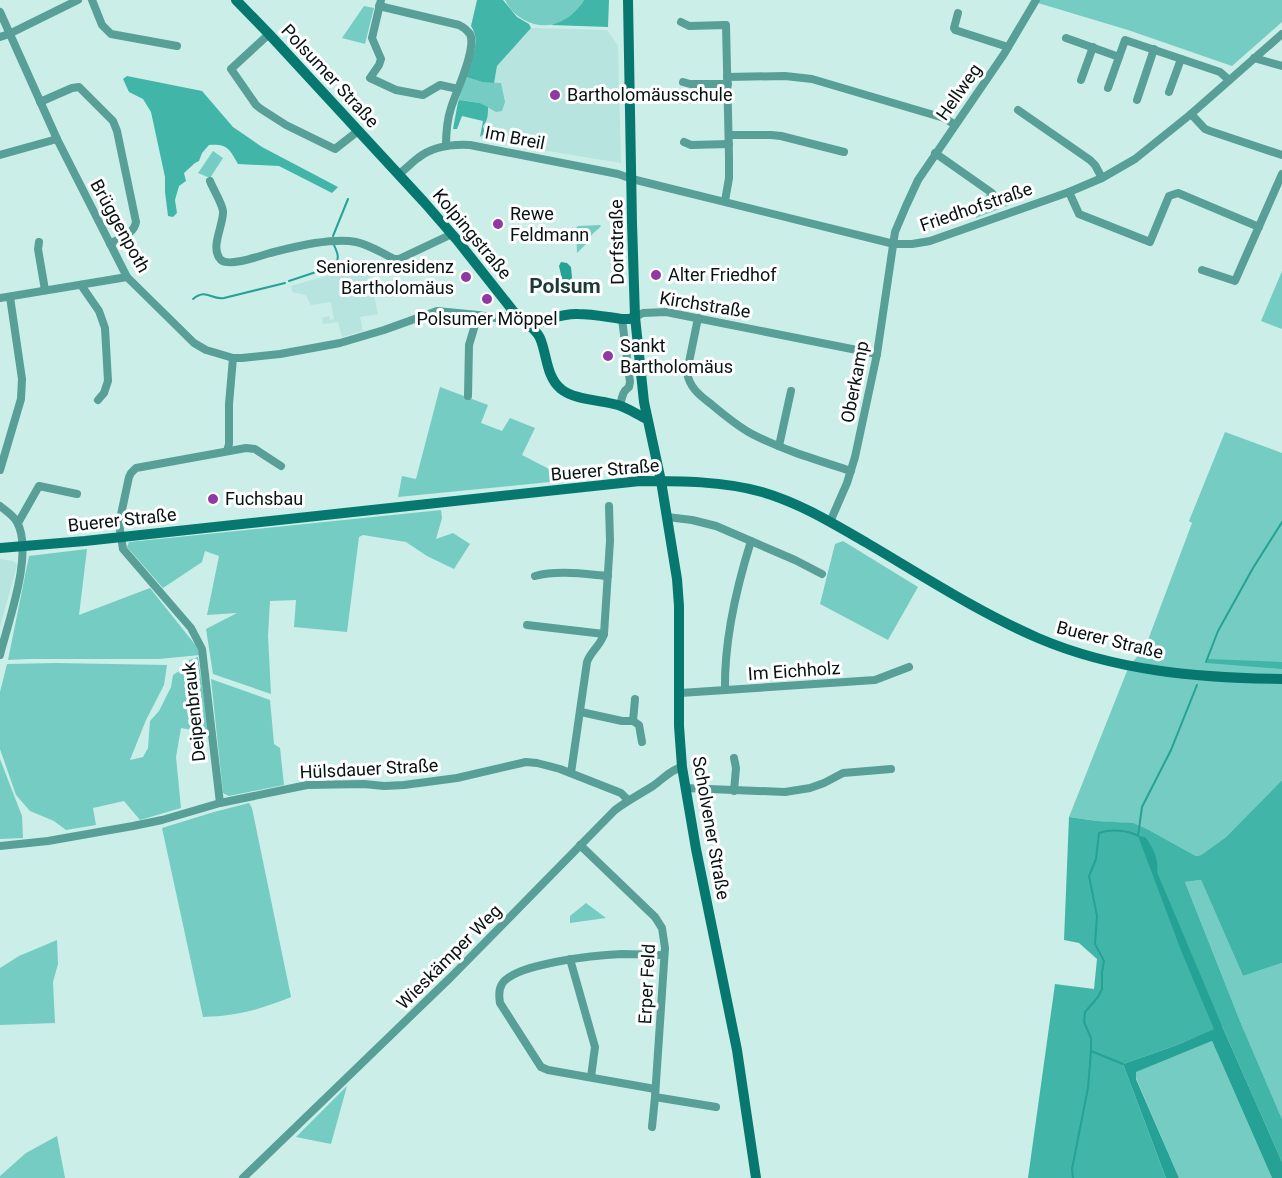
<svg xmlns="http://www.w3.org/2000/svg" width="1282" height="1178" font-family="Roboto,sans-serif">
<rect width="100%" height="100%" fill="#cbeee9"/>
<g fill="#b7e4de">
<polygon points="531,28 607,30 618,46 621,163 481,140 497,66"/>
<polygon points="367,264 378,314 360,317 363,331 342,337 338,322 323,324 322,318 329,316 330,320 334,319 331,302 311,305 306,295 292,292 291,286"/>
<polygon points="0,559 13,561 17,565 0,627"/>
</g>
<g fill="#75ccc2">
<path d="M 505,0 L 584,0 C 579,9 571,18 561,22 C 540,31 515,21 505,0 Z"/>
<polygon points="1040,0 1282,0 1282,22 1232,66 1128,30 1038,3"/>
<polygon points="364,6 374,8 365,44 342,38"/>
<polygon points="466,77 482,82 501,83 505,102 502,111 496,112 480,103 461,100 458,102"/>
<polygon points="213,151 223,158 210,178 198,173"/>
<path d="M 987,193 L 995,200 L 1002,197 L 1012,204 L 976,218 C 975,201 983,204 987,193 Z"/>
<path d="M 600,225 L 601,226 C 597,231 590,234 589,241 L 577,253 L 576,228 L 578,226 Z"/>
<polygon points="1282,271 1282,329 1261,321"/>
<polygon points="440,387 488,405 481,423 502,431 510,418 535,428 522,455 551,470 550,482 398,497 402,476 416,479"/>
<polygon points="1225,432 1282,453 1282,780 1226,837 1201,855 1196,856 1149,830 1127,823 1097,821 1069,817 1129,666 1145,648 1192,523 1189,521"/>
<polygon points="441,510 442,518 436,539 453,533 470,544 454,569 427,556 406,542 363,535 359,537 347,632 294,627 296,600 270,601 268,636 271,694 213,674 206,629 237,613 207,615 219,556 205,551 202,562 163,588 127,547 129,542"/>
<polygon points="843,541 918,587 888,640 820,604 835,544"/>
<polygon points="87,549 79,615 150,588 197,647 200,655 159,659 29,659 8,660 29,556"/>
<polygon points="198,657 209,733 181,728 176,757 181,808 140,820 124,801 93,808 96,825 66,830 54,821 30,811 16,795 0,749 0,692 7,664 56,663 167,665 164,685 146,720 130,760 143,757 148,748 150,721 159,711 171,687 173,675 189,665 189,660"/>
<polygon points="211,679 270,700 274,744 280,748 284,785 229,796 223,793"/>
<polygon points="0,759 22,816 23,838 0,839"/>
<path d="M 249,803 L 252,808 L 291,997 C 258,1010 238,1016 203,1017 L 162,828 L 214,812 Z"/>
<polygon points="1201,880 1243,976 1282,963 1282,1119 1240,1021 1185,882"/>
<polygon points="586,903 606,918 570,923 570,916"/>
<polygon points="57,940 58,964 53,982 55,1023 0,1025 0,968 19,956"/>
<polygon points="1212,1041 1272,1178 1179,1178 1136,1078 1135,1072"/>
<polygon points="347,1086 331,1144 296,1137"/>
<polygon points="57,1136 65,1178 0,1178 0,1176 26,1153"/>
</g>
<g fill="#42b5a9">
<path d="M 477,0 L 503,0 L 517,17 L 529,24 L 531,28 L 497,66 L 494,83 L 482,82 L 466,77 C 470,59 482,43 471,26 Z"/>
<path d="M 584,0 L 609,0 L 608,27 L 551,25 C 566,21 576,13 584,0 Z"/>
<path d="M 127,76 L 202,91 L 233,127 L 262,147 L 338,187 L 332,193 L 279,166 L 238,164 C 229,148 227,144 209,145 L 202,153 L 199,161 L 195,163 L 184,173 L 186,181 L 179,186 L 175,200 L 177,213 L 173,217 L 168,216 L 165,192 L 165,177 L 151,112 L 143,99 L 129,92 L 123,79 Z"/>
<path d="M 460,100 L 480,103 L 488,107 C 488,114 488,120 483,126 L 485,133 L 480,137 L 483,121 L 462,116 L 457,129 L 453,129 L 458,102 Z"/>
<polygon points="1208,659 1282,662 1282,669 1207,663"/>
<polygon points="1282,780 1282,963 1243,976 1201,880 1185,882 1240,1021 1282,1119 1282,1162 1222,1026 1177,1045 1123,1064 1166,1178 1028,1178 1055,984 1094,989 1097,959 1079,943 1064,940 1069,817 1097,821 1133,823 1149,830 1196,856 1201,855 1226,837"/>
</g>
<g fill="#26a195">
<polygon points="561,262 567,263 571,267 572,278 569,281 562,279 559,266"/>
<path d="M 1138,836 L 1145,837 C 1153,846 1159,860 1157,872 L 1222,1026 L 1282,1162 L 1282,1178 L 1272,1178 L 1212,1041 L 1136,1072 L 1136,1079 L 1179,1178 L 1166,1178 L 1123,1064 L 1177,1045 L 1214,1029 L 1182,953 Z"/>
</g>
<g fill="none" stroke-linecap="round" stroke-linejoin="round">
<g stroke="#26a195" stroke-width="2">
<polyline points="333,236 348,199"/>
<path d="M 289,281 L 334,266 C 340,258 338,254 334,245"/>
<path d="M 193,299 C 207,288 210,300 224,298 L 285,283"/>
<polyline points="1206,662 1218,631 1253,568 1282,522"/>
<polyline points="1091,1051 1123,1064"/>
<path d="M 1073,1178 L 1072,1169 L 1088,1088 L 1091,1051 L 1091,1038 L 1084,1022 L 1085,1012 L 1098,997 L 1102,989 L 1102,972 L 1104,961 L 1095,944 L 1097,916 L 1089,876 L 1096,859 L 1099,833 C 1111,829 1128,830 1138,836 L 1142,807 L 1171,750 L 1197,685"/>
</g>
<g stroke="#579f97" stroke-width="8">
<polyline points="92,0 102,25 111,34 177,46"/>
<polyline points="381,0 372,38 381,59 379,65 370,78 396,90 423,95 440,85 458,89"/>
<path d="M 379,6 L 459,25 C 463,27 467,30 470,34 C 477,48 456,92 451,108 C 447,120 446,133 446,146"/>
<polyline points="0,12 57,139 127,277 194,343 206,350 223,355 233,358 242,358 280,354 340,343 384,330 437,311 478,315 502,319 514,312"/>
<polyline points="958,13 954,28 955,30 1008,47"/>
<polyline points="681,22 689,26 726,25 729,157 729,178 725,201"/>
<polyline points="269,34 231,69 256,105 261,109 286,125 335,149 358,131"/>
<polyline points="0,37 9,34 78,0"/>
<polyline points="1066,38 1119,57 1125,40 1220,72 1229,80"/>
<polyline points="1254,58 1282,66"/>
<polyline points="727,77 785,76 812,79 944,118 954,124"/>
<polyline points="1081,80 1093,47"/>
<polyline points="683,82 690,84 728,84"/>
<polyline points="1108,88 1119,57"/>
<polyline points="1169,92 1181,59"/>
<polyline points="1137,100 1154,49"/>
<path d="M 40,102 L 72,88 L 79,87 L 113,121 L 117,131 L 136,222 C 134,234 120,238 110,244"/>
<polyline points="1018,110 1090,160 1095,165 1102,178"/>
<polyline points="1191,114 1205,129 1210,131 1282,155"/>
<polyline points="729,135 771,135 781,136 844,152"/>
<polyline points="684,142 691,145 729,144"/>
<polyline points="935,153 992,193"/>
<polyline points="0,155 57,139"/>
<path d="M 399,174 C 406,169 411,163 418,158 C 432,147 452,144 470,145 L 618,174 L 632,179 L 894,244 L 912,244 L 930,241 L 1069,192 L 1102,178 L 1135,159 L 1191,114 L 1282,34"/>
<path d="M 210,181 C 213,189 222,203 223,211 C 224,225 209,248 221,260 C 229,267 260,256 270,253 C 294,247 332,237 356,242 C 370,245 382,253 394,259 L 399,259 L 452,234"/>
<polyline points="1069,192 1079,214 1150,242 1169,196 1178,193 1259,227"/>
<polyline points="39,242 38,249 45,290"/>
<polyline points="1202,270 1235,281 1282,174"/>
<polyline points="81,285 99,311 105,328 108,381 104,393 98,400"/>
<polyline points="0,298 127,277"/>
<polyline points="635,317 643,313 666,312 877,354"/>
<path d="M 698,318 L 687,372 C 689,387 699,395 711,404 C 724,415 737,426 752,434 C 783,450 817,460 851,471"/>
<polyline points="468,396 469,345 478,315"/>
<path d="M 620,406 C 622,398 622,392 629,387 L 630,382 L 622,319"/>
<polyline points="779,446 791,391"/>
<polyline points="227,451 229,444 229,404 233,358"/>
<polyline points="0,470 21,399 22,379 10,297"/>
<path d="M 0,506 C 6,511 13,515 17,522 C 34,553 8,622 0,655"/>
<polyline points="667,517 692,520 716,526 795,560 822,574"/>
<polyline points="830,522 847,483 855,457 877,354 895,232 906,206 918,180 1004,54 1036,0"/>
<polyline points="18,523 39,486 77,494"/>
<path d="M 535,576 C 558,570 584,574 608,576"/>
<polyline points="527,625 604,634"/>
<path d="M 725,690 C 724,640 736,589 751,541"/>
<polyline points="680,693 875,680 909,667"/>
<polyline points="581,712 622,721 633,721 639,725 642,742"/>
<polyline points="633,721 635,699"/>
<path d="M 571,773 L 587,662 C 591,651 601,645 604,634 L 610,541 L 609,506"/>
<polyline points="685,788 785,792 810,788 824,783 843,773 891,769"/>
<polyline points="734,791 736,768 734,758"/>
<polyline points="220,803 202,649 191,628 123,549 119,524 129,477 131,473 136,468 246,448 255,449 281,466"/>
<polyline points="580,845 655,917 662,928 665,948 655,1097 716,1107"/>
<polyline points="0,846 48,841 133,826 162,820 220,803 307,785 364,784 384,786 404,785 457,778 526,762 537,763 560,769 621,793 628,800"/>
<polyline points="570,959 595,1047 591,1077"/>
<path d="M 655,1089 L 548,1070 L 541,1067 L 500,1003 C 499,997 498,990 502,984 C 515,963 598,955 622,954 C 636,954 650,955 664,955"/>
<polyline points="652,1127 655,1097"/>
<path d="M 243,1178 L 451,977 L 615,810 C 627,801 640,794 653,786 C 663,779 670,770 682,767"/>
</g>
<g stroke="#07786f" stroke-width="10">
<path d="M 236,0 L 269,34 L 424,202 L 457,240 L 514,312 C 522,321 535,327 540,338 C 547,354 546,377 561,389 C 574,400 601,400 618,405 C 628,408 638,415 647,419"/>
<polyline points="628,0 632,223 635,317 644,402 661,481 677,579 679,606 679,726 682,767 696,849 737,1050 756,1178"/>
<path d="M 530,327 C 541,321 565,313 578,314 C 592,314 607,317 622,319 L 629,319 L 635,317"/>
<path d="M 0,548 L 85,541 L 640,481 C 680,481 723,481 762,492 C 800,503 834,524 867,543 C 923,576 978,612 1038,638 C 1115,671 1199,678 1282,679"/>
</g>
</g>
<g fill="#9038a4" stroke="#fff" stroke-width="2">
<circle cx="555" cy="95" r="6"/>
<circle cx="498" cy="224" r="6"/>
<circle cx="656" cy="275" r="6"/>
<circle cx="466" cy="277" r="6"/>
<circle cx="487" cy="299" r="6"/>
<circle cx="608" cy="356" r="6"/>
<circle cx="213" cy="499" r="6"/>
</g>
<g text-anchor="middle" stroke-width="6" stroke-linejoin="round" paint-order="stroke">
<g font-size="18" fill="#081413" stroke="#fff">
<text transform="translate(330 76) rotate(47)" y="6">Polsumer Straße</text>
<text transform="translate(959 92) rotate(-55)" y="6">Hellweg</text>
<text transform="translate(515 138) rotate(11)" y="6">Im Breil</text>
<text transform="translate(976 207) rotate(-19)" y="6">Friedhofstraße</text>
<text transform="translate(120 226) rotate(61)" y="6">Brüggenpoth</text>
<text transform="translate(472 234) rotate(50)" y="6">Kolpingstraße</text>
<text transform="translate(617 242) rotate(-91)" y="6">Dorfstraße</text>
<text transform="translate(705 305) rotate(9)" y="6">Kirchstraße</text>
<text transform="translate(855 382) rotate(-79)" y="6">Oberkamp</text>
<text transform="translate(605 470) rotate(-5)" y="6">Buerer Straße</text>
<text transform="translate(122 520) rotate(-6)" y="6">Buerer Straße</text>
<text transform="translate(1110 640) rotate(14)" y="6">Buerer Straße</text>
<text transform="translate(794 671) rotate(-4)" y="6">Im Eichholz</text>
<text transform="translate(194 712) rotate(-96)" y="6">Deipenbrauk</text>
<text transform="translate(369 769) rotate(-3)" y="6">Hülsdauer Straße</text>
<text transform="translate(711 828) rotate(80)" y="6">Scholvener Straße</text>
<text transform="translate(449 957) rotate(-45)" y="6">Wieskämper Weg</text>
<text transform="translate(647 984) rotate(-87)" y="6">Erper Feld</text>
</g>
<g font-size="18" fill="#081413" stroke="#fff" text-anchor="start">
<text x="567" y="101">Bartholomäusschule</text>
<text x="510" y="220">Rewe<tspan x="510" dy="21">Feldmann</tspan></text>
<text x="454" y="273" text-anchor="end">Seniorenresidenz<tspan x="454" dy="21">Bartholomäus</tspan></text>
<text x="668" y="281">Alter Friedhof</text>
<text x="487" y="325" text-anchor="middle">Polsumer Möppel</text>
<text x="620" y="352">Sankt<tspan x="620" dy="21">Bartholomäus</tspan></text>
<text x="225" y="505">Fuchsbau</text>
</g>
<g font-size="21" font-weight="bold" fill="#1c3b37" stroke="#fff">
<text x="565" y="293">Polsum</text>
</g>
</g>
</svg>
